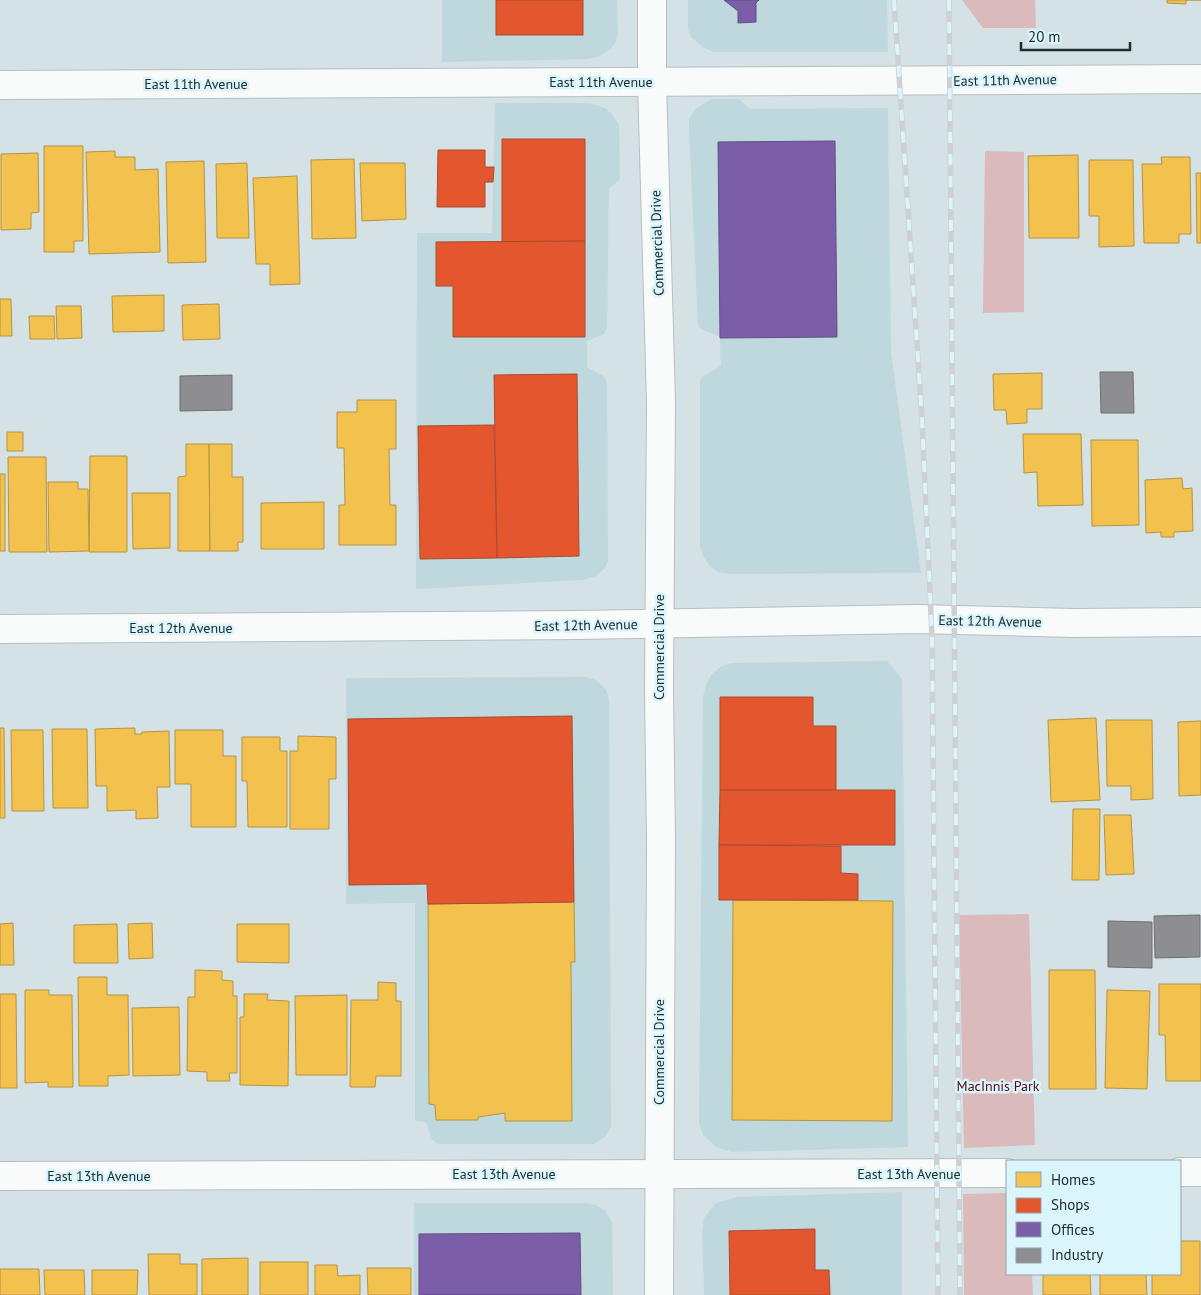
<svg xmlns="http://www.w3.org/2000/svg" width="1201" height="1295" font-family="'PT Sans',sans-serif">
<rect width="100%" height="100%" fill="#d4e2e6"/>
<g fill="#bfd8de">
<polygon points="442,0 617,0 618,35 615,43 611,49 597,57 588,59 442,62"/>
<polygon points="688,0 887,0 888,52 714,52 704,48 691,37 688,29"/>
<polygon points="712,99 739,99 750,109 888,108 891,352 921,573 733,574 718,572 710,566 703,556 700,546 700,381 703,376 721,366 720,337 701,329 698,326 689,129 689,119 695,109"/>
<polygon points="495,103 589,103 605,108 611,113 619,125 620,179 609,189 607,328 604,334 587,341 587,367 605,377 607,385 608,561 604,569 596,576 583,580 416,589 417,233 492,233"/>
<polygon points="887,661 902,679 908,1147 732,1152 716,1147 703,1135 699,1123 703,697 706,684 712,674 720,667 731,663"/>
<polygon points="584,677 594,679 602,685 607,692 609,700 611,1126 609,1131 606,1136 594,1144 438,1144 432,1139 426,1122 415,1121 415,903 346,904 346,678"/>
<polygon points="902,1192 902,1295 704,1295 702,1232 704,1218 716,1203 737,1197"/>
<polygon points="414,1203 584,1203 596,1205 605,1210 612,1223 613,1295 414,1295"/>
</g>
<g fill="#dababa">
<polygon points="962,0 1035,0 1036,28 983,28"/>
<polygon points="985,151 1024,152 1024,312 983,313"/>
<polygon points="1029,914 1035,1145 964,1148 959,915"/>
<polygon points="1007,1193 1007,1274 1032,1274 1033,1295 964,1295 963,1194"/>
</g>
<g fill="#f2c14e" stroke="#b49444">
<polygon points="1167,0 1201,0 1186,0 1186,4 1167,3"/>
<polygon points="44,146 83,146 83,241 74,241 74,252 44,252"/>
<polygon points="115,151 115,157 135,157 135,170 158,169 160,252 89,254 86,152"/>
<polygon points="38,153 39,212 31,213 31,229 1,230 1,154"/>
<polygon points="1078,155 1079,238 1029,238 1028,156"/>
<polygon points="1161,157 1190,157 1191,234 1179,234 1179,243 1144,243 1142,164 1162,164"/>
<polygon points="354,159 356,238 312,239 311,160"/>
<polygon points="1089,160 1133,160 1134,246 1099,247 1099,216 1089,216"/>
<polygon points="204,161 206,262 168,263 166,162"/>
<polygon points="247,163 249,238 217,238 216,164"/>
<polygon points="360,163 405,163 406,219 362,221"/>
<polygon points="1196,173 1201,173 1201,243 1197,243"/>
<polygon points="297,176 300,284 270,285 270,264 256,264 253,178"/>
<polygon points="164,295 164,331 113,332 112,296"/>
<polygon points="0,299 11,299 12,336 0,336"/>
<polygon points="219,304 220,339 183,340 182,305"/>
<polygon points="56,306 81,306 82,338 57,339"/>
<polygon points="29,316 54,316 55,339 30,339"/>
<polygon points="1042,373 1042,409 1027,409 1027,423 1007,424 1006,410 994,410 993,374"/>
<polygon points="357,400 396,400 396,449 389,449 390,505 396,505 396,545 339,545 339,505 345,505 344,448 337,448 337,412 357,412"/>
<rect x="7" y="432" width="16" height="19"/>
<polygon points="1023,434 1081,434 1083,505 1038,506 1037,472 1024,473"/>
<polygon points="1091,440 1138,440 1139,525 1092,526"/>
<polygon points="186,444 209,444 210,551 178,551 178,477 186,476"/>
<polygon points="209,444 232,444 232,477 243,477 243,542 238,542 238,551 210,551"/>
<polygon points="90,456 127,456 127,552 89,552"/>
<polygon points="8,457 46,457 47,552 9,552"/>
<rect x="0" y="474" width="5" height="77"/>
<polygon points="1182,478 1183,489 1192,488 1193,531 1174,532 1174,537 1161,537 1161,532 1146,533 1145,480"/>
<polygon points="48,482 78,482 78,489 88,489 89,551 49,552"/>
<polygon points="132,493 170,493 170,548 133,549"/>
<polygon points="324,502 324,549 261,549 261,503"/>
<polygon points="1096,718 1100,800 1051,802 1048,720"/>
<polygon points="1106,720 1152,720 1153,799 1131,800 1131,786 1107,786"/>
<polygon points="1201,721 1201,795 1179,796 1178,722"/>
<polygon points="0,728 4,728 5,818 0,818"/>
<polygon points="135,728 135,734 142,734 142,732 169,731 170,787 157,787 158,818 136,819 136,810 107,811 107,786 96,786 95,729"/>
<polygon points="52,729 87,729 88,808 53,808"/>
<polygon points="11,730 43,730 44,811 12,811"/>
<polygon points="175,730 223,730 223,756 236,756 236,827 191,827 191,784 175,784"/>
<polygon points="298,736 336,737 336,779 329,779 329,829 290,829 290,751 298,751"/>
<polygon points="242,737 280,737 280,751 287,751 287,827 248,827 247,781 242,781"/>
<polygon points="1073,809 1100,809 1099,880 1072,880"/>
<polygon points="1104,815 1131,815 1134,874 1106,875"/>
<polygon points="733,900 893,901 892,1121 732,1120"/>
<polygon points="574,902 575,962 571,962 572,1121 505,1121 505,1113 478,1117 478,1120 436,1120 435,1105 429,1104 428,904"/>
<polygon points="13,923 14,965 0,965 0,924"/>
<polygon points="152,923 153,958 129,959 128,924"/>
<polygon points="117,924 118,963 74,963 74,925"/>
<polygon points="237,924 289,924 289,963 237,962"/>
<polygon points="195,970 222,971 222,980 233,981 233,996 237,996 237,1073 229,1073 230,1081 207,1081 207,1072 187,1071 188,997 195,997"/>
<polygon points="1049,970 1095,970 1096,1089 1049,1089"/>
<polygon points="78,977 107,977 107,995 128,995 129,1075 108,1076 108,1086 79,1086"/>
<polygon points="378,982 396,983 396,1001 401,1001 401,1076 376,1076 375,1087 350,1087 351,1000 378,1000"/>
<polygon points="1159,984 1201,984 1201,1081 1166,1081 1165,1035 1159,1035"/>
<polygon points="25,990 49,990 49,995 72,995 73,1087 48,1087 48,1082 25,1083"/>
<polygon points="1107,990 1150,991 1147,1089 1105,1088"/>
<polygon points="0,994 16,994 17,1088 0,1088"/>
<polygon points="244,994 268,994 267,1000 289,1001 288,1086 240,1085 240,1017 244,1017"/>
<polygon points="347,995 347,1075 296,1075 295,996"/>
<polygon points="179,1007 180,1075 133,1076 132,1008"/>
<polygon points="1180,1241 1200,1241 1200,1295 1152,1295 1152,1274 1180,1274"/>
<polygon points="148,1254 180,1254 180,1264 197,1264 197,1295 149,1295"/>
<polygon points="248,1258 248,1295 202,1295 202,1259"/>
<rect x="260" y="1262" width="48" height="33"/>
<polygon points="315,1265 337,1265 338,1276 360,1275 360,1295 315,1295"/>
<polygon points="367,1268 411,1268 411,1295 368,1295"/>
<polygon points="0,1269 39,1269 40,1295 0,1295"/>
<polygon points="44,1270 84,1270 85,1295 45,1295"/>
<polygon points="92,1270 138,1270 137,1295 92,1295"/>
<polygon points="1043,1274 1090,1274 1091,1295 1043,1295"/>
<polygon points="1100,1274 1146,1274 1147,1295 1100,1295"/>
</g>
<g fill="#e4572e" stroke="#aa4a2e">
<rect x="496" y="0" width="87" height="35"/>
<polygon points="502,139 585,139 585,241 502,242"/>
<polygon points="438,150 485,150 485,167 494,167 493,182 485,182 485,207 437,207"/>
<polygon points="585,241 585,337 453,337 453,286 436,286 436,242"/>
<polygon points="577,374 579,556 497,558 494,375"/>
<polygon points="494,425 497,558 420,559 418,426"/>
<polygon points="720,697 813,697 813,726 836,726 836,790 720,790"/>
<polygon points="572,716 574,902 428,904 427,884 349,885 348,719"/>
<polygon points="720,790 895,790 895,845 719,845"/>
<polygon points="719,845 841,846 841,873 858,874 858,900 719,900"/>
<polygon points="815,1229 815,1270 829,1270 830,1295 730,1295 729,1231"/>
</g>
<g fill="#7b5ea7" stroke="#604f83">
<polygon points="724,0 759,0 756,3 756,22 738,23 738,11"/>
<polygon points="835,141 837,337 720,338 718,142"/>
<polygon points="580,1233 581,1295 419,1295 419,1234"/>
</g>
<g fill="#8d8d92" stroke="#6d7074">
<polygon points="1100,372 1133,372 1134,413 1101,413"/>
<polygon points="232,375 232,410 180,411 180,376"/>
<polygon points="1200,915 1200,957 1155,958 1154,916"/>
<polygon points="1108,921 1152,922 1152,968 1108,967"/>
</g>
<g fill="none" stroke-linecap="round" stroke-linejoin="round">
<g stroke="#b4bfc2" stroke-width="30">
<g id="street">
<polyline points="0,85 1201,79"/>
<polyline points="1180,1172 1201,1172"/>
<polyline points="0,1176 1007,1173"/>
</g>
</g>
<g stroke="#b4bfc2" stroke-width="30">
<g id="secondary">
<polyline points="652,0 652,82 661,402 659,691 661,840 659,1295"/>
<polyline points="0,629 577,625 917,619 1074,623 1201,622"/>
</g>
</g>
<use href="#street" stroke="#f9fbfb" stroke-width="28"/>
<use href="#secondary" stroke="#f9fbfb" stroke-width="28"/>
<g stroke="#cdd1d2" stroke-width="5.5">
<g id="rail">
<polyline points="894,0 922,419 932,636 938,1295"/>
<polyline points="949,0 960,1295"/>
</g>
</g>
<use href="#rail" stroke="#daf5fb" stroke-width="4" stroke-dasharray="11" stroke-linecap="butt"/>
</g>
<g text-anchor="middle" stroke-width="5" stroke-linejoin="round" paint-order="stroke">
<g font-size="14" fill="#222c2e" stroke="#daf5fb">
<text transform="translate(1005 80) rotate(-1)" y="5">East 11th Avenue</text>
<text x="601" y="87">East 11th Avenue</text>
<text x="196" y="89">East 11th Avenue</text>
<text transform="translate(657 243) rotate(-92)" y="5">Commercial Drive</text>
<text transform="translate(990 621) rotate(1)" y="5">East 12th Avenue</text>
<text transform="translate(586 625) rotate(-1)" y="5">East 12th Avenue</text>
<text x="181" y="633">East 12th Avenue</text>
<text transform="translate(659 647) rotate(-90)" y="5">Commercial Drive</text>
<text transform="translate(659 1052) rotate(-90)" y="5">Commercial Drive</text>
<text x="504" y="1179">East 13th Avenue</text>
<text x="909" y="1179">East 13th Avenue</text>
<text x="99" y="1181">East 13th Avenue</text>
</g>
<g font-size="14" fill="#57050e" stroke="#daf5fb">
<text x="998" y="1091">MacInnis Park</text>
</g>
</g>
<rect x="1006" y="1160" width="175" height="115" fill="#daf5fb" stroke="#90a5a9"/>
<rect x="1016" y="1172" width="25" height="15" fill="#f2c14e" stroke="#90a5a9"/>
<text x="1051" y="1185" font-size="15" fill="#222c2e">Homes</text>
<rect x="1016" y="1198" width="25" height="15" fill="#e4572e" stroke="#90a5a9"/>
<text x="1051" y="1210" font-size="15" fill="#222c2e">Shops</text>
<rect x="1016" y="1222" width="25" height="15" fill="#7b5ea7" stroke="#90a5a9"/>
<text x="1051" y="1235" font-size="15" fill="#222c2e">Offices</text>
<rect x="1016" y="1248" width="25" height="15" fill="#8d8d92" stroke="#90a5a9"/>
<text x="1051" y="1260" font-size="15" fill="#222c2e">Industry</text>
<path d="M1021 42v8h109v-8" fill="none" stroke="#222c2e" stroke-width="2.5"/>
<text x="1028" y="42" font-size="15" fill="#222c2e" stroke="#daf5fb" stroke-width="4" paint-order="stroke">20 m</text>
</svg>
